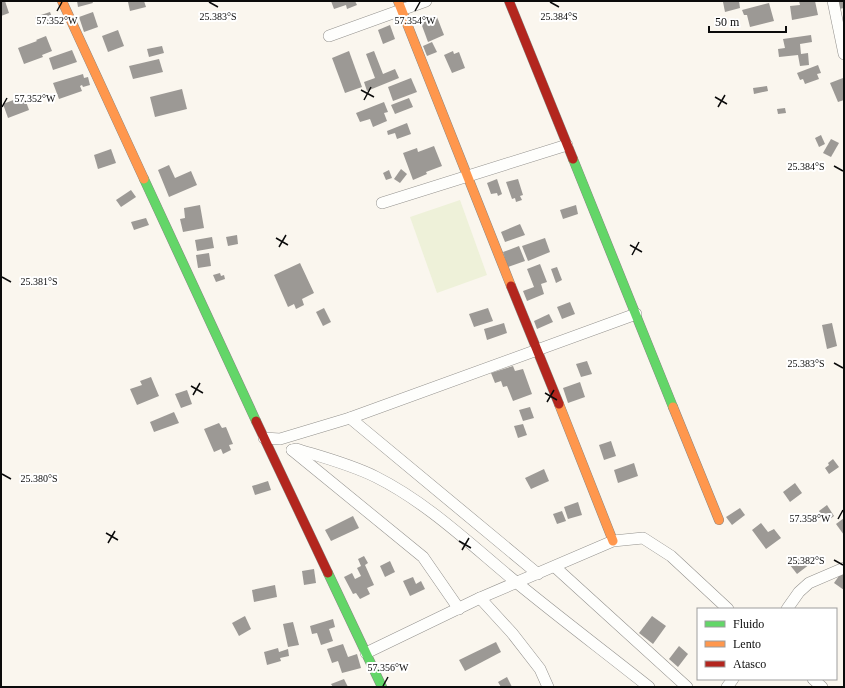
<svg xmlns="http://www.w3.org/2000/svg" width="845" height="688" font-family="Georgia,serif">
<rect width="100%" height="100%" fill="#faf6ee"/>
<polygon fill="#eef1d9" points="460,200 487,275 437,293 410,217"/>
<g fill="#9c9995">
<polygon points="1,1 5,1 9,13 1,16"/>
<polygon points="77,1 92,1 93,3 78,7"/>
<polygon points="133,1 144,1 146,7 130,11 128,2"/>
<polygon points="331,1 355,1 357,5 347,9 346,5 334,9"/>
<polygon points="725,1 739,1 740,8 725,12 723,2"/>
<polygon points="799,1 815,1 818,15 792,20 790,6 800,5"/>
<polygon points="837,1 844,1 844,8 839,9"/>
<polygon points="769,3 774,21 750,27 747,15 744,15 742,10"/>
<polygon points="50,12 53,20 38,26 35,17"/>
<polygon points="93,12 98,27 84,32 79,17"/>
<polygon points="437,17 444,35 428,42 421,23"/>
<polygon points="390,25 395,39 383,44 378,30"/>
<polygon points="118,30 124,46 108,52 102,36"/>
<polygon points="811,35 812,42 800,44 801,54 808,53 809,65 800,66 798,55 779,57 778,49 785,48 783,39"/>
<polygon points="46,36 52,51 42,55 43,57 24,64 18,48 37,41 36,40"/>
<polygon points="432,42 437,52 427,56 423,46"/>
<polygon points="162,46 164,53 149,57 147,49"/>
<polygon points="72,50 77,62 53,70 49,58"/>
<polygon points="349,51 362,87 345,93 332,58"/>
<polygon points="374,51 383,74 395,69 399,78 367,91 364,82 375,78 366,54"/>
<polygon points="453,51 454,54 459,52 465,68 452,73 444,55"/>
<polygon points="159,59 163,72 133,79 129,66"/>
<polygon points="818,65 821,73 817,74 819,79 805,84 803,79 800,80 797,73"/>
<polygon points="83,74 84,78 88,77 90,85 83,87 82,85 80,86 82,91 59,99 53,83"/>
<polygon points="411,78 417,92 393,101 388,87"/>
<polygon points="843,78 844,100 838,102 830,83"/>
<polygon points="767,86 768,91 754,94 753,88"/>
<polygon points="182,89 187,109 155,117 150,97"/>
<polygon points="24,96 29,110 8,118 3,104"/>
<polygon points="409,98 413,107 395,114 391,105"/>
<polygon points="384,102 388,112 384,113 387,121 373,127 370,119 360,122 356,113"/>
<polygon points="785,108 786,113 778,114 777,109"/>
<polygon points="407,123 411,134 397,139 395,133 388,135 387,131"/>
<polygon points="821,135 825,144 819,147 815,138"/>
<polygon points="831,139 839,143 831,157 823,153"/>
<polygon points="434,146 442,166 426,172 427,174 413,180 403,153 417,148 418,152"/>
<polygon points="111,149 116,163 98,169 94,155"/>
<polygon points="169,165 175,178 191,171 197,185 169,197 158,170"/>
<polygon points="401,169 407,174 400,183 394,179"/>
<polygon points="389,170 392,178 386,180 383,173"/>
<polygon points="497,179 502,194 498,196 497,193 491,194 487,183"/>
<polygon points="518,179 523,195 520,196 522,200 516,202 515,198 512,199 506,182"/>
<polygon points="131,190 136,197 121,207 116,200"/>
<polygon points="200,205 204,228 183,232 180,219 185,218 184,208"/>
<polygon points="576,205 578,214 563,219 560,210"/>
<polygon points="146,218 149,225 134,230 131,222"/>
<polygon points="520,224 525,235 505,242 501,232"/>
<polygon points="237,235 238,244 228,246 226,237"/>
<polygon points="212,237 214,248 197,251 195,240"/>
<polygon points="545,238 550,252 528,261 522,246"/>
<polygon points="519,246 525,261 508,267 503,252"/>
<polygon points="209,253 211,266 198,268 196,255"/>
<polygon points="300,263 314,293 302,299 304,305 296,309 294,304 288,307 274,275"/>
<polygon points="540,264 547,282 541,284 544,294 527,301 523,291 534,287 527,269"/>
<polygon points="557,267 562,280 556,283 551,269"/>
<polygon points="220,273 221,276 224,275 225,279 216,282 213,275"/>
<polygon points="570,302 575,314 562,319 557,307"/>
<polygon points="324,308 331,322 323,326 316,312"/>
<polygon points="488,308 493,321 474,327 469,314"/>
<polygon points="549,314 553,322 537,329 534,321"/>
<polygon points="504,323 507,333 487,340 484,329"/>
<polygon points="832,323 837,346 827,349 822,325"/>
<polygon points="587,361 592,374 581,377 576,364"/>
<polygon points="513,366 515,371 523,369 532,394 513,401 507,386 503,387 501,381 495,383 491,373"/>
<polygon points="151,377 159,396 137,405 130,389 142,385 140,381"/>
<polygon points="580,382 585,397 568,403 563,388"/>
<polygon points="187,390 192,404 181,408 175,394"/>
<polygon points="530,407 534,418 523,421 519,410"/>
<polygon points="174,412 179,423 154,432 150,422"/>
<polygon points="219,423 222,428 226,427 233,444 229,445 231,450 223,454 221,449 214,452 204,429"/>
<polygon points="523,424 527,435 518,438 514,426"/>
<polygon points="611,441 616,456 604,460 599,445"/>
<polygon points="833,459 839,467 829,474 825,468 829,465 828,463"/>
<polygon points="634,463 638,476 618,483 614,470"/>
<polygon points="544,469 549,481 531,489 525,478"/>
<polygon points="268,481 271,490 255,495 252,486"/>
<polygon points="795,483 802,493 790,502 783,492"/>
<polygon points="578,502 582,515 568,519 564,507"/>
<polygon points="827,505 834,516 826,522 819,511"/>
<polygon points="740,508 745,515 732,525 726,517"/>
<polygon points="562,511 566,521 557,524 553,514"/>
<polygon points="353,516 359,528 331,541 325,530"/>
<polygon points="844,518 844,535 836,524"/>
<polygon points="761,523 768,532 774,529 781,538 766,549 752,530"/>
<polygon points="803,555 810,564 797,574 790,565"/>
<polygon points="364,556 368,563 365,565 374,585 367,588 370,594 360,599 356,593 353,594 344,577 352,573 355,579 361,576 357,568 361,566 358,559"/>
<polygon points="390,561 395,572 385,577 380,566"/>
<polygon points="314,569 316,583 304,585 302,571"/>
<polygon points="841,573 844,575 844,590 834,583"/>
<polygon points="413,577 416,584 421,581 425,589 410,596 403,581"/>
<polygon points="275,585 277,597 254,602 252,590"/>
<polygon points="245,616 251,629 239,636 232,623"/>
<polygon points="652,616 666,626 653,644 639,633"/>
<polygon points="333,619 335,627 329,629 333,641 321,645 317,633 312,634 310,626"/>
<polygon points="293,622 299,645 288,647 283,624"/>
<polygon points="496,642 501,652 465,671 459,660"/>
<polygon points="343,644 348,657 357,654 361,668 342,673 338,661 332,663 327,649"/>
<polygon points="679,646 688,654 678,667 669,659"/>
<polygon points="278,648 279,652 288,649 289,656 280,658 281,661 267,665 264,652"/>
<polygon points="507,677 512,687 501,687 498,682"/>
<polygon points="344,679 348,687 333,687 331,684"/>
</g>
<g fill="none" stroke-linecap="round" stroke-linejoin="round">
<g stroke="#93918d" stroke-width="12">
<g id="street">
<polyline points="833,1 844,54"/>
<polyline points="329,36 426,1"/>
<polyline points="382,203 567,145"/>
<polyline points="350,418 538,574"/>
<polyline points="264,438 280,439 350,418 636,314"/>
<path d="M 292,450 L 296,449 C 322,457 350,464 376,477 C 428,503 471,545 516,582 C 560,618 605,652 649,687"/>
<polyline points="292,450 423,557 459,609"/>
<polyline points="555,567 687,687"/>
<polyline points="480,598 512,633 540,669 548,687"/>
<polyline points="787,609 799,592 809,583 844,568"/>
<polyline points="366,653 480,598 613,541 643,538 671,556 728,609"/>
<polyline points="813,679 822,687"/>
<polyline points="727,687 733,679"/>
</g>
</g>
<g stroke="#898784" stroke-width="10">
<g id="fast">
<polyline points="573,159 673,407"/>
<polyline points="144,179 256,421"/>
<polyline points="328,573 382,687"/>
</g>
</g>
<g stroke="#898784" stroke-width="10">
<g id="slow">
<polyline points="62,1 144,179"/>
<polyline points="398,1 511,286"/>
<polyline points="559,404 613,541"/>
<polyline points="673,407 719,520"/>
</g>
</g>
<g stroke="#898784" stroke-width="10">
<g id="jam">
<polyline points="509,1 573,159"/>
<polyline points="511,286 559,404"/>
<polyline points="256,421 328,573"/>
</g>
</g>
<use href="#street" stroke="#fefefc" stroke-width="11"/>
<use href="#fast" stroke="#63d668" stroke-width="9"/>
<use href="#slow" stroke="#ff974d" stroke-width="9"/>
<use href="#jam" stroke="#b3261e" stroke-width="9"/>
</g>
<path fill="none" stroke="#0b0b0b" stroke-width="1.5" d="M 209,2 L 218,7M 550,2 L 559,7M 57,11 L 62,2M 415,11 L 420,2M 361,90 L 374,97M 715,97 L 727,104M 364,100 L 371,87M 2,107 L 7,98M 718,107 L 725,95M 834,166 L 843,171M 276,238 L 288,245M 630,245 L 642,252M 279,247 L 286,235M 632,255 L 639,242M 2,277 L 11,282M 834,363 L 843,368M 191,386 L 203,393M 545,393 L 557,400M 193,395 L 200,383M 547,402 L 554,390M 2,474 L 11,479M 838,519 L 843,510M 106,533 L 118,540M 459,541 L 471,548M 108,543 L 115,531M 462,550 L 469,538M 834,560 L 843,565M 383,686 L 388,677"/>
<g font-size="10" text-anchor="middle" fill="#0b0b0b" stroke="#fff" stroke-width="4" stroke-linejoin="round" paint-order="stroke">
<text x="218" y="20">25.383°S</text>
<text x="559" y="20">25.384°S</text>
<text x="57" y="24">57.352°W</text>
<text x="415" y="24">57.354°W</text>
<text x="35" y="102">57.352°W</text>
<text x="806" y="170">25.384°S</text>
<text x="39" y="285">25.381°S</text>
<text x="806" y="367">25.383°S</text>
<text x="39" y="482">25.380°S</text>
<text x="810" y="522">57.358°W</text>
<text x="806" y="564">25.382°S</text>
<text x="388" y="671">57.356°W</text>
</g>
<rect width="845" height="688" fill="none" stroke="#0b0b0b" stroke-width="4"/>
<rect x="697" y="608" width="140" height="72" fill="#ffffff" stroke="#9d9d9d"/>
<rect x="705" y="621" width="20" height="6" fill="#63d668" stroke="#9d9d9d"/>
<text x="733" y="628" font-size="12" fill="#0b0b0b">Fluido</text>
<rect x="705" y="641" width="20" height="6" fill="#ff974d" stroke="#9d9d9d"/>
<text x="733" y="648" font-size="12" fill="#0b0b0b">Lento</text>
<rect x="705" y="661" width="20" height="6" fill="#b3261e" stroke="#9d9d9d"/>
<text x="733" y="668" font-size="12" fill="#0b0b0b">Atasco</text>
<path d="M709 26v6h77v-6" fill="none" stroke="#0b0b0b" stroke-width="2"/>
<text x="715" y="26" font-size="12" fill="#0b0b0b" stroke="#ffffff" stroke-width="3" paint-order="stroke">50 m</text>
</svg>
